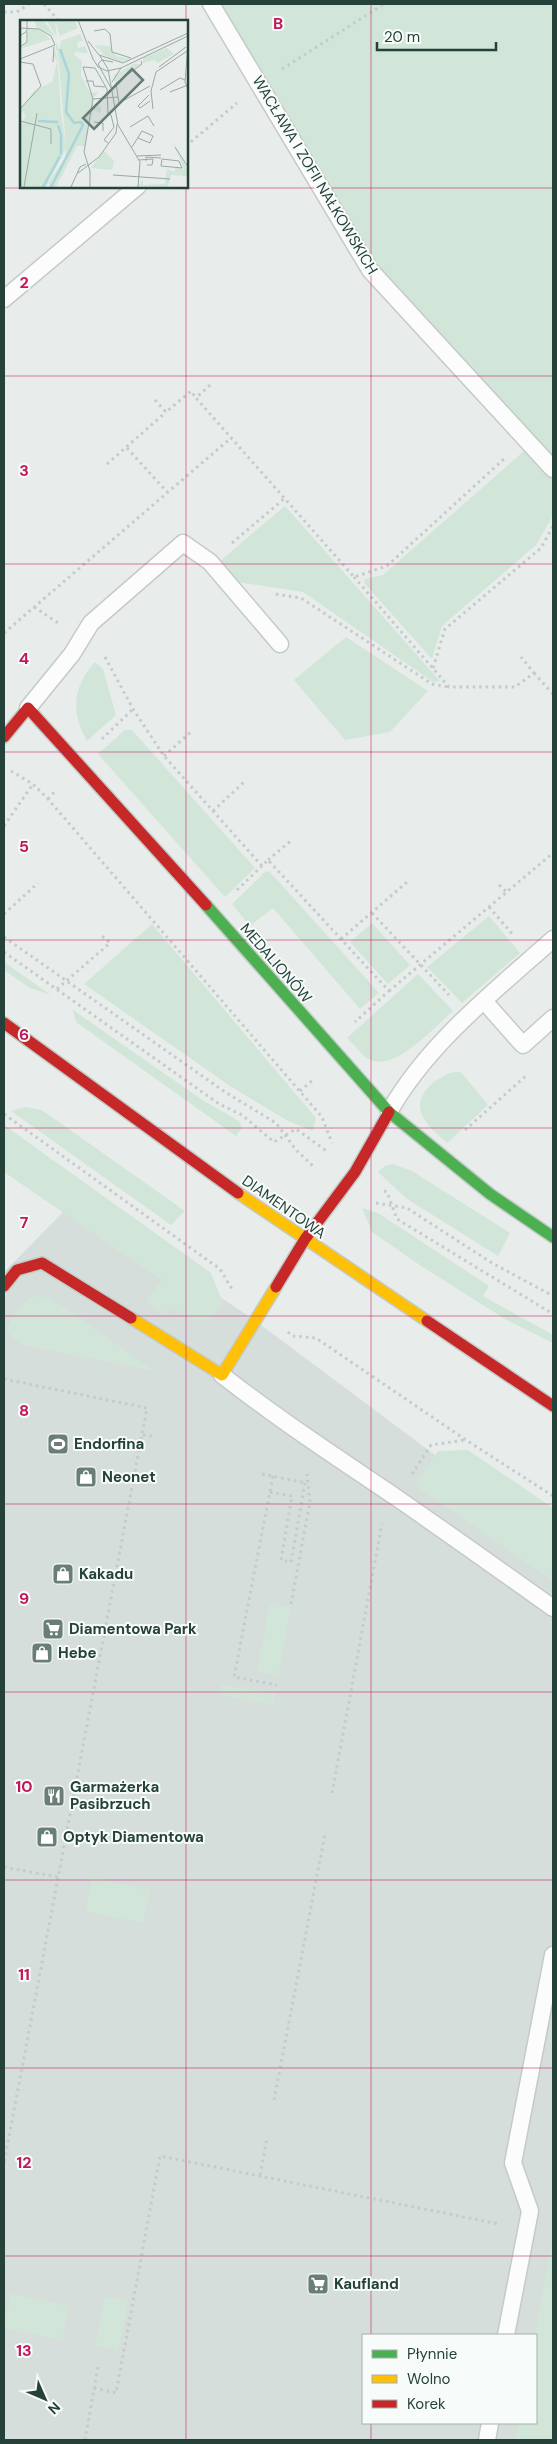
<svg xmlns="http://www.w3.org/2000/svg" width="557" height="2444" font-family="'DM Sans',sans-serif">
<rect width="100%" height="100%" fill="#e8edeb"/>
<polygon fill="#d6dedb" points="75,1200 253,1319 553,1543 553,2241 536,2335 363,2335 363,2423 520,2423 516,2440 4,2440 4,1272"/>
<g fill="#d1e6d8">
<polygon points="206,4 553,4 553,469 370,270"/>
<polygon points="525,450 553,479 553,516 536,545 442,626 432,659 364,583 365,579 383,575"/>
<polygon points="285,506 440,681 433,682 303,592 237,582 219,562"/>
<polygon points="346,637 428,691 390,732 345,740 294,680"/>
<path d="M 95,662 L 103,669 L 116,715 L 87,741 C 70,712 73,686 95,662 Z"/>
<polygon points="125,730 132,730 255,868 225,897 98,754"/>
<polygon points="266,871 270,872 379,993 360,1009 273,908 250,926 232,904"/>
<polygon points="489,916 520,953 462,1003 427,967"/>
<polygon points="372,923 410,965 388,984 350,942"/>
<polygon points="152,924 316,1118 313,1131 286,1120 230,1086 84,984"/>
<polygon points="4,962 51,995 30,988 4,970"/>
<path d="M 418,974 L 453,1011 C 435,1026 399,1068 373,1061 C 363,1058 355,1045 347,1038 Z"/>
<polygon points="73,1010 204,1101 239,1121 242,1128 236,1136 76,1022"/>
<path d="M 454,1072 L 461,1072 L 488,1105 L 447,1143 C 440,1136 430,1129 425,1120 C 409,1098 435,1077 454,1072 Z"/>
<polygon points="25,1107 41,1110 49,1115 185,1211 171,1225 11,1111"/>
<path d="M 4,1125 L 211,1273 L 223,1303 C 204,1331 195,1320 170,1306 L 164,1315 L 146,1302 L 162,1280 L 4,1172 Z"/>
<polygon points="393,1164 412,1171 510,1233 498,1256 407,1199 378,1172 385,1166"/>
<polygon points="362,1208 378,1213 489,1286 483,1296 553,1335 553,1343 505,1319 421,1266 372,1232"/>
<path d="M 38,1295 L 51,1299 L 64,1307 L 154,1371 L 28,1346 C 18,1342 11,1339 7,1328 C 15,1313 21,1301 38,1295 Z"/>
<polygon points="468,1450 553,1508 553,1581 415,1485 438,1451"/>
<polygon points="270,1604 291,1608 278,1675 257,1672"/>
<polygon points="222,1685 275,1694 273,1705 220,1695"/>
<polygon points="92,1878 150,1890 143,1923 86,1911"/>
<polygon points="553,2237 553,2440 516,2440 519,2423 536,2423 535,2335"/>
<polygon points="11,2294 69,2306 62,2340 4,2328"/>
<polygon points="105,2297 128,2301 118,2350 95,2345"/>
</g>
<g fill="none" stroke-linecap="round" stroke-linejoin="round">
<g stroke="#c5cac8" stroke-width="19">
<g id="lane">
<polyline points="211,4 370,270 553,469"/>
<polyline points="4,299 138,186"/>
<polyline points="28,708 72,654 91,623 183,543 210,562 280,644"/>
<polyline points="484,1001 523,1045 553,1018"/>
<path d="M 389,1112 C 428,1043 495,991 553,939"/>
<path d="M 222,1375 C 278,1419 338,1458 397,1498 C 449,1534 501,1571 553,1608"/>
<polyline points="506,2335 530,2211 513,2163 553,1955"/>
<polyline points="487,2440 490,2423"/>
</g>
</g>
<g stroke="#c3cbc8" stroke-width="14">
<polyline id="fast" points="206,905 389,1112 490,1194 553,1237"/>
</g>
<g stroke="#c3cbc8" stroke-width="14">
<g id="slow">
<polyline points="238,1193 427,1321"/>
<polyline points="131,1318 222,1375 276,1287"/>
</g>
</g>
<g stroke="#c3cbc8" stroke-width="14">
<g id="jam">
<polyline points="4,737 28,708 206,905"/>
<polyline points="4,1023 238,1193"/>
<polyline points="4,1286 17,1270 42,1263 131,1318"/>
<polyline points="276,1287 305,1239 355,1172 389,1112"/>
<polyline points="427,1321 553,1406"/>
</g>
</g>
<g stroke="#c3ccca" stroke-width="3" stroke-dasharray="2.5 4" stroke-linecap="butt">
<polyline points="44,4 59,21"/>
<polyline points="4,12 17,12 29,4"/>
<polyline points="282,69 384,4"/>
<polyline points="186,146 237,103"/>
<polyline points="210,385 196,398 354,577 387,566 505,458"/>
<polyline points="155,400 166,412 191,391 196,398"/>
<polyline points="127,448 167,492"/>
<polyline points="107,464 166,412"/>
<polyline points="232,543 285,498"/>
<polyline points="354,577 449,687 515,687 534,673 521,657"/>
<polyline points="276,594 301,598 432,684 448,687"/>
<polyline points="34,607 58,623"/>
<polyline points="4,633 231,438"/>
<polyline points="105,657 133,709 164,756 262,866 268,860 389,991 355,1022"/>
<polyline points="433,668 445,629 541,548 553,526"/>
<polyline points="534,673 553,694"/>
<polyline points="102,739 133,709"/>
<polyline points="164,756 193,730"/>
<polyline points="11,771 33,784 48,799 322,1117 332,1143"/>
<polyline points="48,799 56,790"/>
<polyline points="213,811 244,782"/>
<polyline points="4,826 33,784"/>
<polyline points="268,860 293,839"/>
<polyline points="499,885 507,892"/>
<polyline points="237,890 262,866"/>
<polyline points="489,907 514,936"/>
<polyline points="372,913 449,995"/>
<polyline points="4,914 38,883"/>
<polyline points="4,937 225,1092 276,1123 296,1150 315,1168"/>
<polyline points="341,939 407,882"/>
<polyline points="4,952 219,1104 242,1115 274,1142 296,1129 328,1152"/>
<polyline points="57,989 110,943 102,936"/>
<polyline points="389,991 553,853"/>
<polyline points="300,1091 314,1079"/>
<polyline points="4,1114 220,1269 233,1291"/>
<polyline points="465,1130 528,1074"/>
<polyline points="384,1191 387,1192 397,1219 553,1314"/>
<polyline points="376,1203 407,1208 492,1263 553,1296"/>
<polyline points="288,1332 292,1336 316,1338 466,1440 553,1496"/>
<polyline points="4,1379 147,1408 4,2163"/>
<polyline points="143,1435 152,1436"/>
<polyline points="262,1474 306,1483"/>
<polyline points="412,1474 431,1445 465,1440"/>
<polyline points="273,1476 234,1677 277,1685"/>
<polyline points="270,1492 292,1496 281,1560 291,1562 305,1483"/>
<polyline points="291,1604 310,1502 307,1474"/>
<polyline points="332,1793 382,1524"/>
<polyline points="4,1867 58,1877"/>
<polyline points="274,2100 325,1834"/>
<polyline points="260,2175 267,2138"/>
<polyline points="94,2388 116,2393 160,2156 499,2224"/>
<polyline points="85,2440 98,2366"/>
</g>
<use href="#lane" stroke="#fcfcfc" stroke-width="16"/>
<use href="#fast" stroke="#4caf50" stroke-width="11"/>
<use href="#slow" stroke="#ffc107" stroke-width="11"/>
<use href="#jam" stroke="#c62828" stroke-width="11"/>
</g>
<path fill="none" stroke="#c2185b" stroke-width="1" stroke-opacity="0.55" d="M 186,4 L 186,21M 371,4 L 371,2335M 186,186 L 186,2440M 4,188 L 553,188M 4,376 L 553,376M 4,564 L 553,564M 4,752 L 553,752M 4,940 L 553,940M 4,1128 L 553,1128M 4,1316 L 553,1316M 4,1504 L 553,1504M 4,1692 L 553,1692M 4,1880 L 553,1880M 4,2068 L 553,2068M 4,2256 L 553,2256M 371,2423 L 371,2440"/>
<defs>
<g id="stadium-square" transform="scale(1.125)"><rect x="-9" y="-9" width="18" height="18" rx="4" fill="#697e78" stroke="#f7fbf9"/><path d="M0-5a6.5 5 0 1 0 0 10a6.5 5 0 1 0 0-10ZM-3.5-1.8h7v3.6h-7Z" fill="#fff"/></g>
<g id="shop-square" transform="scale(1.125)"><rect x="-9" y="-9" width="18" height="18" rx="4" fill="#697e78" stroke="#f7fbf9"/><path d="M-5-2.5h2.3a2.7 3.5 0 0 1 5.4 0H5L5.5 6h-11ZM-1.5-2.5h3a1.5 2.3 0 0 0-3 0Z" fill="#fff"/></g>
<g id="supermarket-square" transform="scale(1.125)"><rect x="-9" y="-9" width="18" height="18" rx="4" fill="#697e78" stroke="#f7fbf9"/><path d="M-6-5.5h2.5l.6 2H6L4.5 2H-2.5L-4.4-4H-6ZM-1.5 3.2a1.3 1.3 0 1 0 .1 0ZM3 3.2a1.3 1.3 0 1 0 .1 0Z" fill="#fff"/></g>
<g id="restaurant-square" transform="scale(1.125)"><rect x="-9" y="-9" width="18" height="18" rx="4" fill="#697e78" stroke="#f7fbf9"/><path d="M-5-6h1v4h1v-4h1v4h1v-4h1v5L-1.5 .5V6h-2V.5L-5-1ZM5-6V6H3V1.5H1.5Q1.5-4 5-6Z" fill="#fff"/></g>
</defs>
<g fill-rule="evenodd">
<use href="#stadium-square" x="58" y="1444"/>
<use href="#shop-square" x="86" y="1477"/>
<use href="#shop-square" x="63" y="1574"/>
<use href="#supermarket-square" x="53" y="1629"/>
<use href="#shop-square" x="42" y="1653"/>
<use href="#restaurant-square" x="54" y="1796"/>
<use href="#shop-square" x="47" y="1837"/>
<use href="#supermarket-square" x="318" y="2284"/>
</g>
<g text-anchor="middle" stroke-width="4" stroke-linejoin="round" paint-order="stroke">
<g font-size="15" fill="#24423a" stroke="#f7fbf9">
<text transform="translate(315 175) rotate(59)" y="5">WACŁAWA I ZOFII NAŁKOWSKICH</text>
<text transform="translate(276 963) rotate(49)" y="5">MEDALIONÓW</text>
<text transform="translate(284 1207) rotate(35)" y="5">DIAMENTOWA</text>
</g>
<g font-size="15" font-weight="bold" fill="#24423a" stroke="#f7fbf9" text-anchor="start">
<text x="74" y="1449">Endorfina</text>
<text x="102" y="1482">Neonet</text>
<text x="79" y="1579">Kakadu</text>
<text x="69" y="1634">Diamentowa Park</text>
<text x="58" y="1658">Hebe</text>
<text x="70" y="1792">Garmażerka<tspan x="70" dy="17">Pasibrzuch</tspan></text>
<text x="63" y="1842">Optyk Diamentowa</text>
<text x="334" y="2289">Kaufland</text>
</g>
</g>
<g transform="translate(20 20)">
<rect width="168" height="168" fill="#e8edeb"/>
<path d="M 7,0 L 23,0 L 36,17 L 16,7 L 15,1 ZM 26,0 L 54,0 L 58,8 L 40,16 L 35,1 L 37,17 ZM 8,8 L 19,10 L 31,19 L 0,29 L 8,22 ZM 60,14 L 63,21 L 57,22 L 58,28 L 65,26 L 68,33 L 54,32 L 55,36 L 62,41 L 61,55 L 70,73 L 79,72 L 73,78 L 73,87 L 81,86 L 81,93 L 73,90 L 65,126 L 57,126 L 36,167 L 29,167 L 29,162 L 45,138 L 46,128 L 26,167 L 0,167 L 0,106 L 6,95 L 0,90 L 14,71 L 32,62 L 37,42 L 33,34 L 36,31 L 38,46 L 41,92 L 46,127 L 39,45 L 37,32 L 40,31 L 36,31 L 36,22 L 40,30 L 40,21 L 44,29 L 41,21 ZM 74,25 L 90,26 L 96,36 L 112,39 L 102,42 L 80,34 L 84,34 ZM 147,28 L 154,34 L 137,43 L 135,40 L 123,43 L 123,38 ZM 118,41 L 114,44 L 121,44 L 95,62 L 95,71 L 94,56 ZM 152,121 L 167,148 L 167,156 L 151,155 L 148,167 L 119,166 L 123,158 L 123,165 L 145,164 L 147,149 L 155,152 L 155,148 L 164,149 ZM 84,131 L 94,141 L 92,150 L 71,148 Z" fill="#d1e6d8"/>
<path fill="none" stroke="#a9d4db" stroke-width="2.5" d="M 18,101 L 38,102M 38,105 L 41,115 L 41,135M 23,167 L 40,136M 31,167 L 63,105 L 61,102 L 54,103 L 46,92 L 49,54 L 40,29"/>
<path fill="none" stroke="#9aa9a4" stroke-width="1" d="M 58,0 L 73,39 L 78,47 L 87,51 L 101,48 L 168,16M 0,8 L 19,9 L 31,16 L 35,25 L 0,39M 74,11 L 85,9 L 90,14 L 92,32 L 111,38M 0,16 L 7,11 L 7,0M 68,21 L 79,35 L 103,43 L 168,13M 168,24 L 165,62 L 168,69M 0,27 L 7,22 L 7,12M 80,36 L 88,49 L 98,105 L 120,142 L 118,167M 121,41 L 122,44 L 96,63 L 99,83 L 130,66M 0,42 L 13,44 L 21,66 L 0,89M 33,42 L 34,27M 139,47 L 166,27M 66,61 L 73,61 L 74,66 L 85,67M 92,62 L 101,48M 91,68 L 78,44 L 82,40 L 93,42M 140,70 L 160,58 L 165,60M 150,72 L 168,65M 73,79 L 98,77M 118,86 L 120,88 L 130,81M 118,86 L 129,75M 133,89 L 131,71 L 136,52 L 167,31M 0,101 L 31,109 L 31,124M 74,102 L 83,103 L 83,111M 110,107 L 128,96 L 134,106M 112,127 L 122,111 L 133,116 L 130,123 L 118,118M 155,127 L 168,147M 117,136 L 141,135M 142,139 L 159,141 L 162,148 L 141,146 ZM 119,140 L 133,139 L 132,145 L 127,145M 126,141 L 126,137 L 141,138M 58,153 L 79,137 L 96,113 L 97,104M 93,155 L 150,159M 4,167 L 17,93M 51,167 L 60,147 L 66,144M 70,167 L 70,151 L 64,132 L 73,79 L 63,47 L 75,48 L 87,69 L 88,94 L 91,95 L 94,107 L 84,120 L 88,123"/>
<path fill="#697e78" fill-opacity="0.15" stroke="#697e78" stroke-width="2.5" d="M 112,49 L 123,60 L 74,109 L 63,98 Z"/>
<rect width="168" height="168" fill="none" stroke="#24423a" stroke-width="2.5"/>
</g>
<g font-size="16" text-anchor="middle" font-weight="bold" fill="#c2185b" stroke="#f7fbf9" stroke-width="4" stroke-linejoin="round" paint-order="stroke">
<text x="278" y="29">B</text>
<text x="24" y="288">2</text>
<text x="24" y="476">3</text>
<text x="24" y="664">4</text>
<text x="24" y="852">5</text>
<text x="24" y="1040">6</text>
<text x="24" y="1228">7</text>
<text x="24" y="1416">8</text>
<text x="24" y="1604">9</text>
<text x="24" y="1792">10</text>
<text x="24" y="1980">11</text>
<text x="24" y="2168">12</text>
<text x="24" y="2356">13</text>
</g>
<rect width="557" height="2444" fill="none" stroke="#24423a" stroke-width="10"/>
<rect x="362" y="2334" width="175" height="90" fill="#f7fbf9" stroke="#a3b1ad"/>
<rect x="372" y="2350" width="25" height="8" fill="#4caf50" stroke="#a3b1ad"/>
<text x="407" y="2359" font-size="15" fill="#24423a">Płynnie</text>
<rect x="372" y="2375" width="25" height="8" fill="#ffc107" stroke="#a3b1ad"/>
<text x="407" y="2384" font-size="15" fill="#24423a">Wolno</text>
<rect x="372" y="2400" width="25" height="8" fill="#c62828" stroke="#a3b1ad"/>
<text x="407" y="2409" font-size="15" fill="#24423a">Korek</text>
<g transform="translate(45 2399) rotate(135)" stroke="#f7fbf9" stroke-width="4" paint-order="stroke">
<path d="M0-4L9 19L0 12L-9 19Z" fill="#24423a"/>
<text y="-8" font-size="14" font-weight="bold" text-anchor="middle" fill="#24423a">N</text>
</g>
<path d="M377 42v8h119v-8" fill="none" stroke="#24423a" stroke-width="2.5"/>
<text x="384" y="42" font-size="15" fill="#24423a" stroke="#f7fbf9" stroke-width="4" paint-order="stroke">20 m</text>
</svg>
